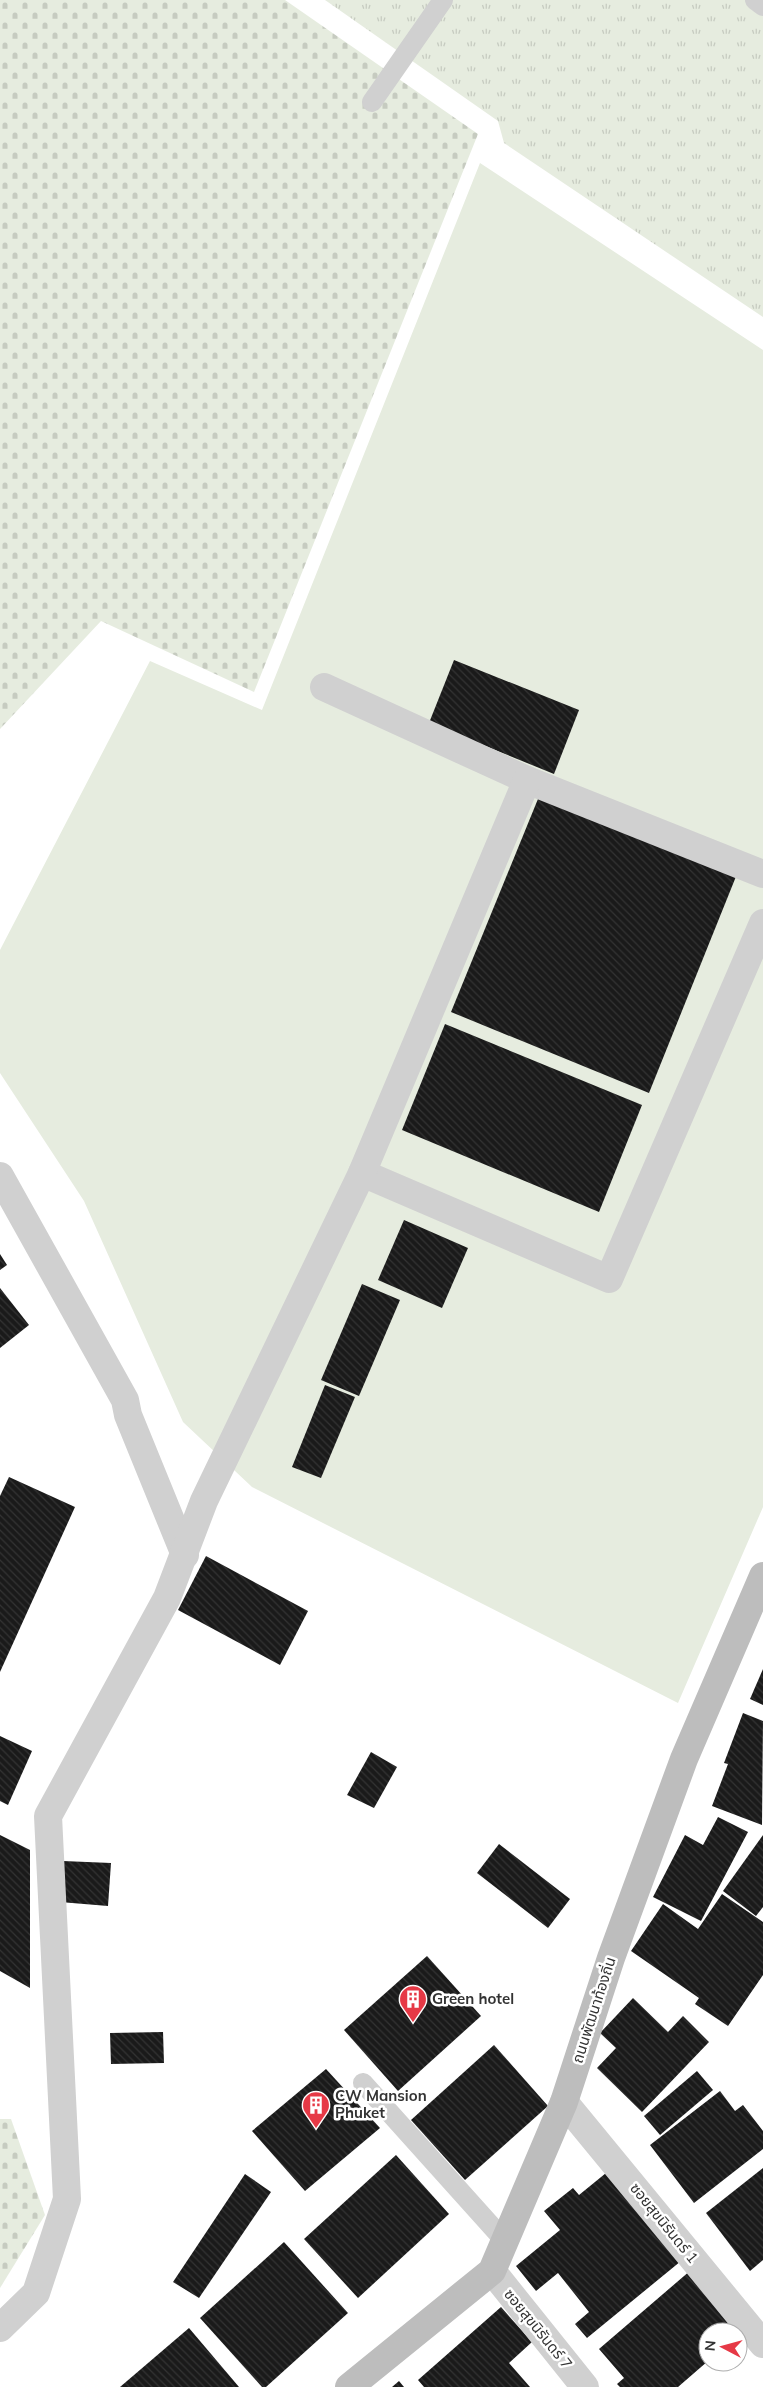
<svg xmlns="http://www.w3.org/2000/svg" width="763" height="2387" font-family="Mulish,'Noto Sans Thai',sans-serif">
<defs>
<pattern id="grass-tufts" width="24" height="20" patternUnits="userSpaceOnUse" patternTransform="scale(1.25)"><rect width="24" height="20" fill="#e6ecdf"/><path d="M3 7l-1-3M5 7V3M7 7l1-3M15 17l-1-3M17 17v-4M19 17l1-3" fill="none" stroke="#c6cbc0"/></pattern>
<pattern id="cemetery-stones" width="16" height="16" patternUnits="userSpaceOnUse" patternTransform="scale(1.25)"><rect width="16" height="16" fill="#e6ecdf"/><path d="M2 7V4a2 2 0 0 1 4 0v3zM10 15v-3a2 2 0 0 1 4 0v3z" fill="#c6cbc0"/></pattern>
<pattern id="building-back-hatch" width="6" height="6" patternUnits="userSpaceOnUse" patternTransform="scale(1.25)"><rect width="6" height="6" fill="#1a1a1a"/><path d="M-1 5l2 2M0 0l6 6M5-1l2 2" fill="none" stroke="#333"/></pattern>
</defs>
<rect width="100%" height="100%" fill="#fff"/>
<polygon fill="url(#grass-tufts)" points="325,0 763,0 763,317 504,143 498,121"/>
<g fill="url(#cemetery-stones)">
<polygon points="0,0 285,0 478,134 254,692 101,621 0,729"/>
<polygon points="0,2119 11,2119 45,2215 0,2288"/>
</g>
<polygon fill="#e6ecdf" points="480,163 763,350 763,1507 678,1703 252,1487 183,1422 84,1201 0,1073 0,950 150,661 262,710"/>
<g fill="url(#building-back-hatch)">
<polygon points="454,660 579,710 554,774 429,723"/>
<polygon points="540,794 737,874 649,1093 451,1012"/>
<polygon points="445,1024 642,1105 599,1212 402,1130"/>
<polygon points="404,1220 468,1248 442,1308 378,1280"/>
<polygon points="0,1254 7,1265 0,1270"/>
<polygon points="362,1284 400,1300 359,1396 321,1380"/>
<polygon points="0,1288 29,1325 0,1348"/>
<polygon points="325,1385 355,1397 321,1478 292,1467"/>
<polygon points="9,1477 75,1507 0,1672 0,1496"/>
<polygon points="206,1556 308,1611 280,1665 178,1610"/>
<polygon points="763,1669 763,1705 750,1699"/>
<polygon points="743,1713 763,1721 762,1825 712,1806 728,1764 724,1763"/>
<polygon points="0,1736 32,1751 8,1805 0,1801"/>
<polygon points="371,1752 397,1767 374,1808 347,1795"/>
<polygon points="718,1817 748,1832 701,1921 653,1897 685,1835 703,1845"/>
<polygon points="0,1835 30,1850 30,1988 0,1971"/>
<polygon points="763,1835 763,1907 756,1916 723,1891"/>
<polygon points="499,1844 570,1899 548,1928 477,1873"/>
<polygon points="63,1861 111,1863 108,1906 60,1902"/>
<polygon points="722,1894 763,1922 763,1975 728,2026 695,2004 699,1998 631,1951 663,1904 698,1929"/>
<polygon points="427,1956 481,2016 398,2091 344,2030"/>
<polygon points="633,1998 668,2032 683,2016 709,2042 642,2112 597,2068 616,2048 600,2033"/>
<polygon points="163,2032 164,2063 111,2064 110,2033"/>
<polygon points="494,2045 548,2106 465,2180 411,2120"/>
<polygon points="326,2069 380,2128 305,2191 252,2131"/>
<polygon points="697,2071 713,2090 660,2135 644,2116"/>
<polygon points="720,2091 735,2111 743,2105 763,2131 763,2149 694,2203 650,2145"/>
<polygon points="396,2155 449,2214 358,2298 304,2239"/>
<polygon points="763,2168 763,2260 750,2271 706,2213"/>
<polygon points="606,2173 681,2261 587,2338 575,2324 589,2312 558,2273 536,2291 516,2266 560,2230 544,2211 573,2188 579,2195"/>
<polygon points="245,2174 271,2192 199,2298 173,2282"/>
<polygon points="284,2242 348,2313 266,2387 262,2387 200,2318"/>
<polygon points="691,2270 743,2332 738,2336 738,2332 708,2332 708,2361 678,2387 620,2387 617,2384 624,2378 599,2349"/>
<polygon points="501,2307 532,2342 509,2363 530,2387 424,2387 418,2380"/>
<polygon points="189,2328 239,2387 120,2387"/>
<polygon points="399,2381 404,2387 392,2387"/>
</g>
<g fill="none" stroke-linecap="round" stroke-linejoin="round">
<g stroke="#d0d0d0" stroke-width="20">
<polyline points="755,0 763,6"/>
<polyline points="372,102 443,0"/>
<polyline points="363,2083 504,2240"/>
</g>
<g stroke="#d0d0d0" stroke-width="28">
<polyline points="324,687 527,780 763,874"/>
<polyline points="362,1173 609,1279 763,923"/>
<polyline points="0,1176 125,1400 128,1415 185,1555"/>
<polyline points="564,2102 763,2344"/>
<polyline points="492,2271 585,2387"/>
<polyline points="0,2328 36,2293 67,2199 48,1816 167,1598 204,1501 362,1173 527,780"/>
</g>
<polyline stroke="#bdbdbd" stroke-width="28" points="349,2387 492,2271 564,2102 611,1958 684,1759 763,1576"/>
</g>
<defs>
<g id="building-pin" transform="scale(1.4375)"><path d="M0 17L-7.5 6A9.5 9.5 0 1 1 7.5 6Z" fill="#e63946" stroke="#fff"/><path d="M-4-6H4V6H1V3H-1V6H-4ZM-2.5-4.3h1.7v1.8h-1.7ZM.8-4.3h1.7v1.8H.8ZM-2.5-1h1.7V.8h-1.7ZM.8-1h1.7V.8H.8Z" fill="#fff"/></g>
</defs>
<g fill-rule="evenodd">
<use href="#building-pin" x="413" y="1999"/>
<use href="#building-pin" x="316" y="2105"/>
</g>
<g text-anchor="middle" stroke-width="5" stroke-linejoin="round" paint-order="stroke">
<g font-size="15" font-weight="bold" fill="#333" stroke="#fff" text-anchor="start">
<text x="432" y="2004">Green hotel</text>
<text x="335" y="2101">CW Mansion<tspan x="335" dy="17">Phuket</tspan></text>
</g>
<g font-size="15" fill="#333" stroke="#fff">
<text transform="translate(594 2010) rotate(-72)" y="5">ถนนพัฒนาท้องถิ่น</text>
<text transform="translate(664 2223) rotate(51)" y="5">ซอยสุขนิรันดร์ 1</text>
<text transform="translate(538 2329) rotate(51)" y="5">ซอยสุขนิรันดร์ 7</text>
</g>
</g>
<g transform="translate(723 2347) rotate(276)"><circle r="24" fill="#ffffff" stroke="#adadad"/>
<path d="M0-4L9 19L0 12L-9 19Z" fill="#e63946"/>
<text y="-8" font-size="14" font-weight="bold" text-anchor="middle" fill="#333333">N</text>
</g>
</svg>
